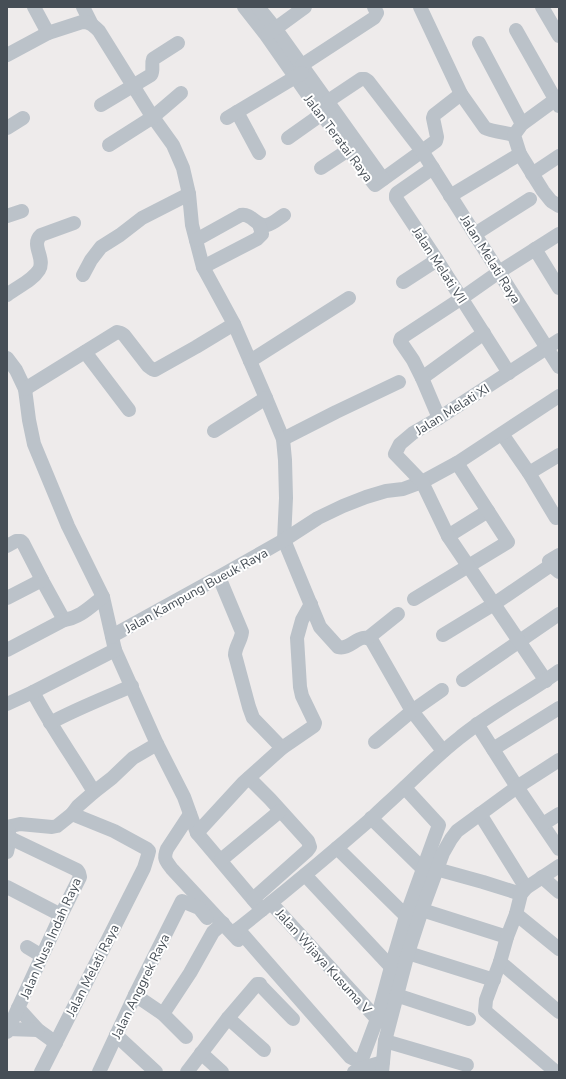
<svg xmlns="http://www.w3.org/2000/svg" width="566" height="1079" font-family="'Nunito Sans',sans-serif">
<rect width="100%" height="100%" fill="#eeebeb"/>
<g fill="none" stroke-linecap="round" stroke-linejoin="round">
<g stroke="#bbc2c9" stroke-width="14">
<polyline points="34,7 48,33"/>
<polyline points="83,7 91,23"/>
<path d="M 244,7 L 266,35 L 317,108 L 375,185 L 436,141 L 437,137 L 433,118 L 434,115 L 461,94 L 485,128 C 490,131 506,133 514,135"/>
<polyline points="258,7 275,28 383,179"/>
<polyline points="420,7 461,94"/>
<polyline points="542,7 559,36"/>
<polyline points="516,30 559,106"/>
<polyline points="268,34 305,7"/>
<polyline points="479,43 522,124"/>
<path d="M 7,55 L 48,33 L 82,22 C 90,22 93,25 99,31 L 150,113 L 173,145 L 183,168 L 189,194 L 192,225 L 203,267 L 234,324 L 266,398 L 283,439 L 285,460 L 286,498 L 284,540 L 320,627 L 338,647 C 351,651 360,630 372,641 L 412,711 L 443,751"/>
<polyline points="302,65 374,18 377,13 374,7"/>
<polyline points="559,97 522,124 514,135 520,154 543,191 551,201 559,206"/>
<polyline points="328,101 361,79 365,79 368,81 422,151 559,367"/>
<path d="M 101,105 L 151,75 C 154,70 151,64 153,59 L 178,43"/>
<polyline points="237,112 259,153"/>
<polyline points="227,118 302,73"/>
<polyline points="7,128 23,118"/>
<polyline points="288,138 329,109"/>
<polyline points="109,145 153,117 181,93"/>
<polyline points="321,168 356,145"/>
<polyline points="433,168 397,193 396,195 396,198 437,260 509,373"/>
<polyline points="532,174 559,156"/>
<polyline points="450,196 520,154"/>
<polyline points="7,216 22,211"/>
<polyline points="475,234 530,199"/>
<path d="M 196,240 L 241,215 C 252,213 256,227 267,225 C 273,224 279,218 284,215"/>
<polyline points="535,249 559,288"/>
<polyline points="203,267 257,239 262,234 259,224"/>
<polyline points="83,275 91,260 101,247 120,235 142,218 189,194"/>
<polyline points="403,282 437,260"/>
<path d="M 7,295 C 17,287 32,281 39,270 C 46,258 30,245 41,235 L 74,223"/>
<polyline points="85,352 129,410"/>
<polyline points="7,358 16,370 25,389 29,420 34,444 68,526 103,597 115,650 157,744 184,797 197,833 262,910"/>
<polyline points="250,361 349,298"/>
<polyline points="422,378 484,333"/>
<polyline points="25,389 117,332 121,333 124,335 148,366 152,369 155,370 196,347 234,324"/>
<polyline points="439,418 422,378 413,360 400,341 401,338 462,298 499,272 559,234"/>
<polyline points="214,431 266,398"/>
<polyline points="502,434 529,473 556,518"/>
<polyline points="283,439 336,412 399,382"/>
<polyline points="529,473 559,455"/>
<polyline points="448,536 488,511"/>
<path d="M 7,546 L 16,541 L 21,541 L 23,543 L 42,580 L 64,620 C 80,618 91,606 103,597"/>
<polyline points="559,555 549,561 551,565 559,572"/>
<path d="M 219,577 L 242,632 C 241,641 235,647 235,655 L 249,707 L 253,718 L 282,748"/>
<polyline points="7,598 42,580"/>
<polyline points="414,599 508,542 457,463"/>
<polyline points="443,635 494,604 551,565"/>
<polyline points="112,636 219,577 284,540 318,518 343,506 366,497 386,491 403,489 422,482 457,463 559,396"/>
<polyline points="368,638 398,614"/>
<polyline points="7,650 64,620"/>
<polyline points="463,680 559,614"/>
<polyline points="546,681 448,536 422,482 395,454 400,444 413,433 439,418 559,340"/>
<path d="M 33,692 C 51,727 74,758 94,792"/>
<polyline points="7,704 33,692 115,650"/>
<path d="M 50,723 C 76,709 104,698 132,686"/>
<polyline points="477,724 517,787 559,849"/>
<polyline points="375,742 412,711 442,690"/>
<polyline points="493,749 559,708"/>
<polyline points="249,778 270,799 308,841 310,847 307,851 253,899"/>
<path d="M 190,814 L 167,849 C 163,859 166,861 172,869 L 238,940"/>
<polyline points="480,814 526,888"/>
<polyline points="371,818 423,869"/>
<polyline points="543,824 559,814"/>
<polyline points="7,827 20,824 52,827 57,826 72,814 78,806 94,792 112,778 133,758 157,744"/>
<polyline points="197,833 243,783 282,748 314,726 315,723 302,696 300,687 297,638 302,620 311,604"/>
<polyline points="337,848 406,916"/>
<polyline points="7,852 10,838 8,829"/>
<polyline points="221,860 280,811"/>
<polyline points="436,869 483,882 521,894"/>
<polyline points="305,875 391,967"/>
<polyline points="542,877 559,892"/>
<polyline points="7,887 61,915"/>
<polyline points="271,903 377,1019 383,1021"/>
<polyline points="422,910 507,937"/>
<polyline points="516,914 559,949"/>
<polyline points="238,929 350,1057 358,1061 362,1059 377,1019 391,967 406,916 439,825 405,788"/>
<path d="M 233,933 C 280,896 327,857 373,817 C 384,806 395,797 406,786 C 423,770 440,753 458,739 C 489,713 526,695 559,671"/>
<polyline points="27,947 42,956"/>
<polyline points="408,953 494,980"/>
<polyline points="500,962 559,1012"/>
<polyline points="135,995 163,1014 186,1037"/>
<polyline points="396,995 469,1019"/>
<polyline points="18,1008 38,1030 56,1043"/>
<polyline points="163,1014 190,973 213,932 223,923"/>
<polyline points="228,1018 264,1050"/>
<polyline points="8,1029 38,1030"/>
<polyline points="7,1032 61,915 80,877 79,873 77,870 10,838"/>
<polyline points="116,1035 156,1072"/>
<polyline points="385,1041 467,1065"/>
<polyline points="201,1053 222,1072"/>
<polyline points="41,1072 144,868 148,855 149,851 147,849 114,831 72,814"/>
<polyline points="99,1072 135,995 182,901 199,908 207,918"/>
<polyline points="187,1072 228,1018 257,984 260,984 261,986 293,1019"/>
<polyline points="354,1072 359,1069 383,1062"/>
<polyline points="382,1072 385,1041 408,953 422,910 443,853 451,839 457,831 517,787 559,760"/>
<polyline points="556,1072 485,1011 486,1000 500,962 507,937 516,914 521,894 526,888 559,866"/>
</g>
</g>
<g text-anchor="middle" stroke-width="4" stroke-linejoin="round" paint-order="stroke">
<g font-size="13" fill="#464e56" stroke="#fff">
<text transform="translate(339 138) rotate(53)" y="5">Jalan Teratai Raya</text>
<text transform="translate(491 259) rotate(58)" y="5">Jalan Melati Raya</text>
<text transform="translate(440 265) rotate(57)" y="5">Jalan Melati VII</text>
<text transform="translate(452 409) rotate(-32)" y="5">Jalan Melati XI</text>
<text transform="translate(196 590) rotate(-29)" y="5">Jalan Kampung Bueuk Raya</text>
<text transform="translate(50 938) rotate(-66)" y="5">Jalan Nusa Indah Raya</text>
<text transform="translate(324 961) rotate(48)" y="5">Jalan Wijaya Kusuma V</text>
<text transform="translate(92 970) rotate(-63)" y="5">Jalan Melati Raya</text>
<text transform="translate(140 986) rotate(-64)" y="5">Jalan Anggrek Raya</text>
</g>
</g>
<rect width="566" height="1079" fill="none" stroke="#464e56" stroke-width="16"/>
</svg>
